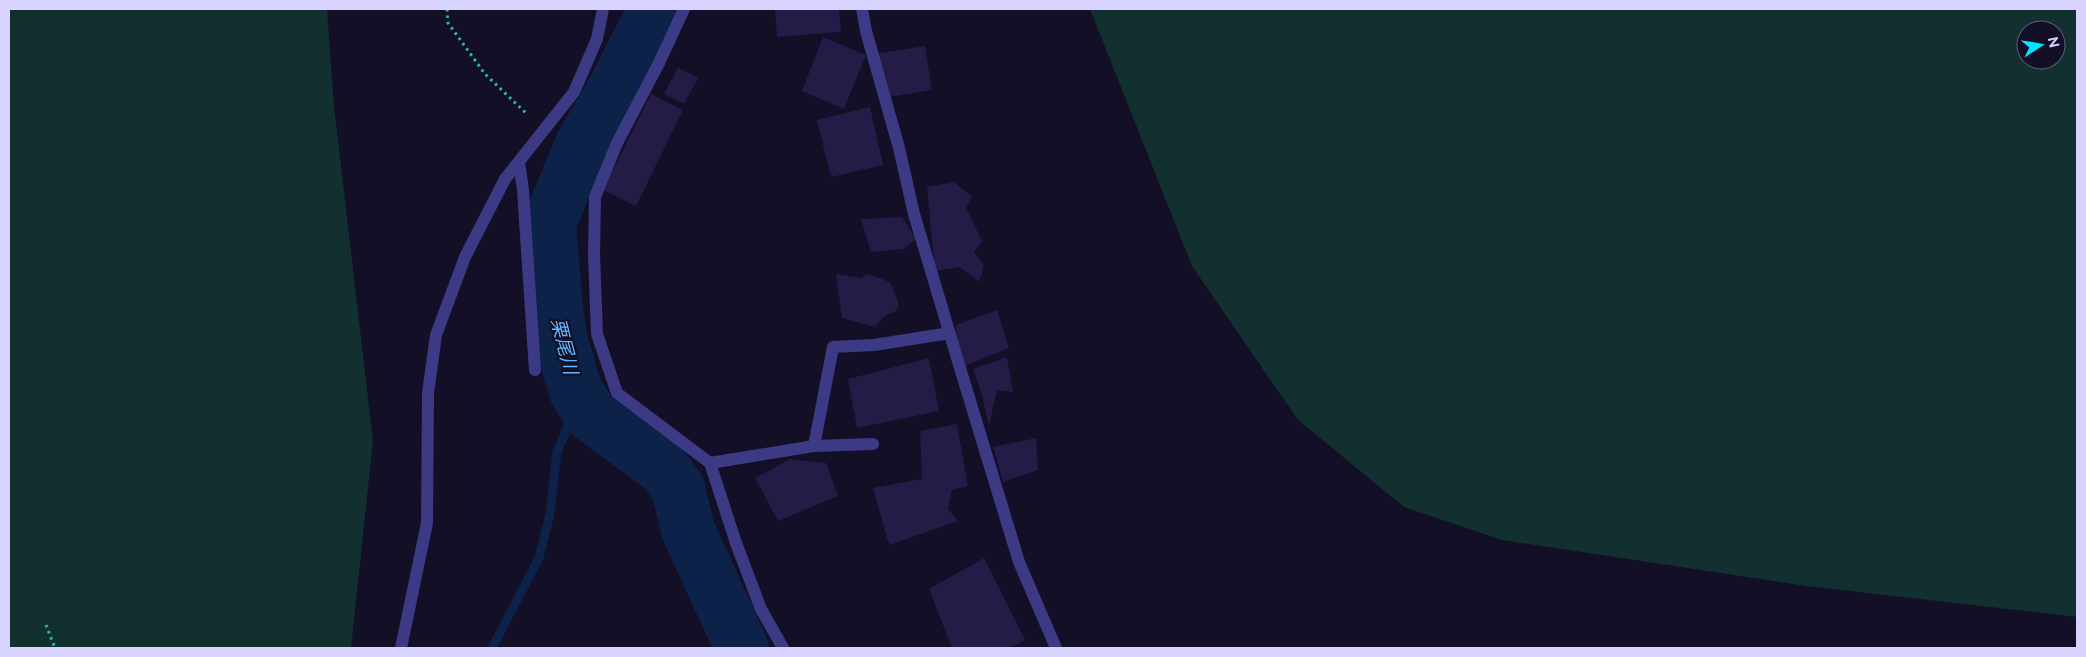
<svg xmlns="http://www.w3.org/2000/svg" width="2086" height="657" font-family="Raleway,'Noto Sans JP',sans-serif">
<rect width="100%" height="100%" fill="#130f26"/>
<g fill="#12302f" fill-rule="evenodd">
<polygon points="9,9 327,9 334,106 373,441 351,648 9,648"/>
<path d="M 1090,9 L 2077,9 L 2077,617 L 1806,586 L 1502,540 L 1404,507 L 1298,420 L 1192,266 ZM 2026,30 L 2056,30 L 2056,60 L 2026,60 Z"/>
</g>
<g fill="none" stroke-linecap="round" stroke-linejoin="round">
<polyline stroke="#0c2248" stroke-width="9" points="492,648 539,558 550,514 557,452 573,414"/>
<polyline stroke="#0c2248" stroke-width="54" points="655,9 609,99 582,144 549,224 556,308 561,341 576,392 592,416 663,468 678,488 688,530 742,648"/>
</g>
<g fill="#241b47">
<polygon points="775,9 839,9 841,32 777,37"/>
<polygon points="823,37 866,55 844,109 802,91"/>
<polygon points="925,46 932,90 882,98 874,54"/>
<polygon points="678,68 698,78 684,104 664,94"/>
<polygon points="651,94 683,110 636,206 603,190"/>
<polygon points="870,107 883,165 831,177 817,120"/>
<polygon points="954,182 972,197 966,208 982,241 974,252 984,266 979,282 960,267 935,271 927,187"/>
<polygon points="902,217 916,239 904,249 871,252 861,219"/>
<polygon points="836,274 861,278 868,274 890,282 899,304 896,311 885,316 874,327 842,318"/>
<polygon points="997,310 1009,348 960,368 956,325"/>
<polygon points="1007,357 1013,392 997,390 989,426 981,392 973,369"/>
<polygon points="929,358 939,411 857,428 848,379"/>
<polygon points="957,424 968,486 952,490 948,509 958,521 889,545 873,488 922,479 920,431"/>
<polygon points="1036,438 1038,470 1003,482 993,447"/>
<polygon points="790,459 826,463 838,496 778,521 755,478"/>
<polygon points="984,558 1025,640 1010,648 952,648 929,589"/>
</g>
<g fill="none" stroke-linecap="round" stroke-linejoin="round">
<g stroke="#2fb8b0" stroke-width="3" stroke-dasharray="2.5 4" stroke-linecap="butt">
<polyline points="447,9 448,23 485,74 528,115"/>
<polyline points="46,625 55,648"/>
</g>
<g stroke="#3d3a85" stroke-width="12">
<polyline points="684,9 659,63 617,143 595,197 594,255 597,334 617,393 710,463 736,543 761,609 783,648"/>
<polyline points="862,9 866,31 899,148 914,214 960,368 1019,562 1056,648"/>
<polyline points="519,163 523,190 535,370"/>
<polyline points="814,446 833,347 874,345 950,333"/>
<polyline points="710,463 814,446 873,444"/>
<polyline points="401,648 427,523 428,393 436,335 465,257 505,179 574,92 597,39 603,9"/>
</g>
</g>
<g text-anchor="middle" stroke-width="4.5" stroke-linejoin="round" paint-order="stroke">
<g font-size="19" font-style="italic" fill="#62b6ff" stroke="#130f26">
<text transform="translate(565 346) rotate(76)" y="7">栗尾川</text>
</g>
</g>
<rect width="2086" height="657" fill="none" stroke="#d9d4ff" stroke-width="20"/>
<g transform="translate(2041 45) rotate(78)"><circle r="24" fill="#130f26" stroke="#625e7d"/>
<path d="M0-4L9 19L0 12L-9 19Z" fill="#00e5ff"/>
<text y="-8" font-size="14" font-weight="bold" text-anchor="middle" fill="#d9d4ff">N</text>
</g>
</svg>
